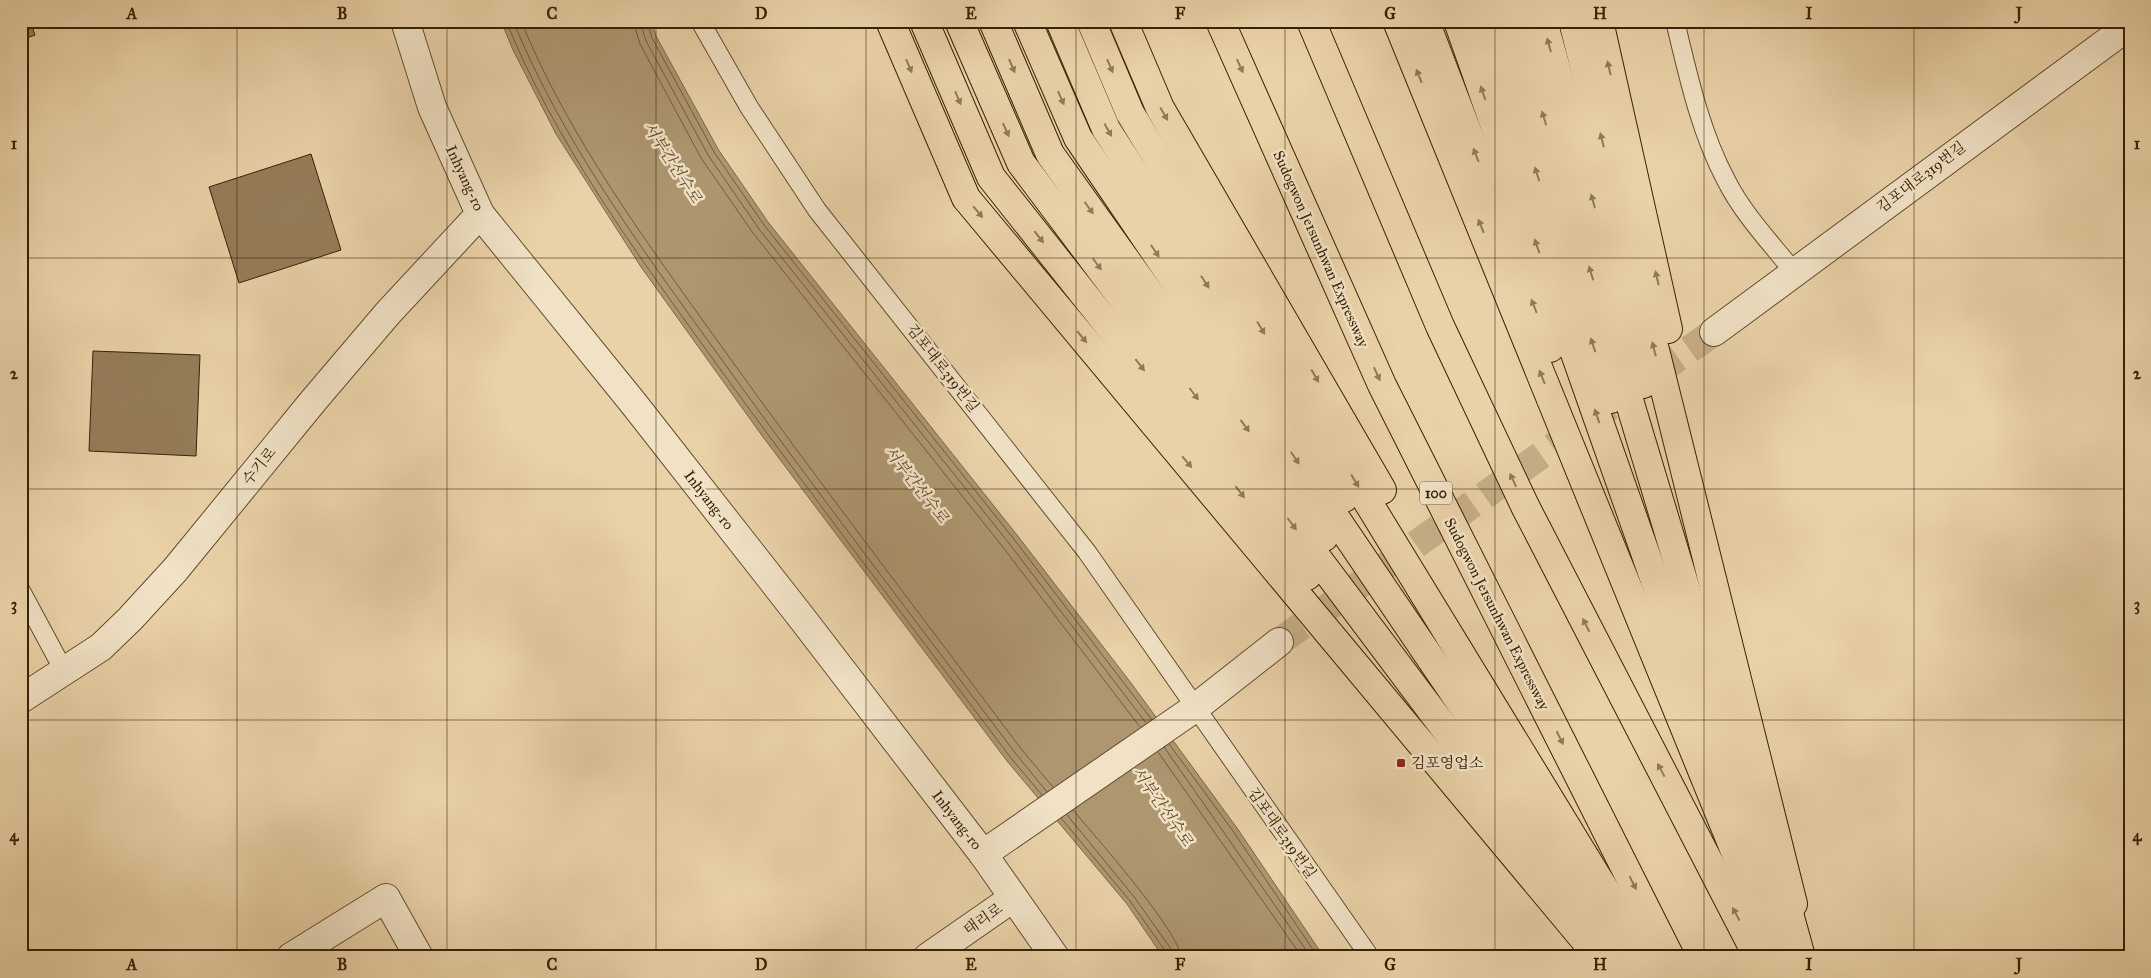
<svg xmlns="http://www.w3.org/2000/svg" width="2151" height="978" font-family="'IM FELL Great Primer','Noto Serif KR',serif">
<rect width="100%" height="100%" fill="#ead2a8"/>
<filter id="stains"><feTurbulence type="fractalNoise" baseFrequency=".004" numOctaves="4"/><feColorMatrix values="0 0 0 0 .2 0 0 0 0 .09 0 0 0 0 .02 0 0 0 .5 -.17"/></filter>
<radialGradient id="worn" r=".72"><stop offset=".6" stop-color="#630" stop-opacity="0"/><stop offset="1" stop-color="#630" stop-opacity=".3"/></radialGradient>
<polygon fill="#ad9670" stroke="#7e6745" points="501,21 651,21 656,36 718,149 768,222 1017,535 1131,683 1237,828 1324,957 1163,957 1127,904 1007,761 763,437 641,267 556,134 513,50"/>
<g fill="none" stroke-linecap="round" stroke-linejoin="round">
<g stroke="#725c3a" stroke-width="1">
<path d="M 506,21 C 555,141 632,247 707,351 C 806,488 909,623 1011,758 L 1042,795"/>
<path d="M 513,21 C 562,140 639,245 714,349 C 812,486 915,620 1016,754 L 1047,792"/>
<path d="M 521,21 C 569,138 646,241 719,343 C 817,480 920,614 1022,750 L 1053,787"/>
<polyline points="633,21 640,44 701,158 753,233 1002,546 1140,727"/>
<polyline points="640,21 646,41 708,155 759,229 1008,542 1146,723"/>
<polyline points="647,21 652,38 714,152 764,225 1013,538 1152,720"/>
<polyline points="1169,744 1233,831 1318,957"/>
<polyline points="1164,747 1311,957"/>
<polyline points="1158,752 1302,957"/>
<path d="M 1073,810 C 1093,834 1180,932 1181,957"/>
<polyline points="1067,815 1135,898 1171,949 1173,957"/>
<polyline points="1061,818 1130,901 1166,952 1167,957"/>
</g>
</g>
<g fill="#957d59" stroke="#382104">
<polygon points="21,21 30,21 35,35 21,40"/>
<polygon points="311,154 341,250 239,283 209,187"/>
<polygon points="93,351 200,355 196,456 89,451"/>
</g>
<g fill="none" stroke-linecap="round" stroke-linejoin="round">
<polyline stroke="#c6af87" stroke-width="28" stroke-dasharray="28 14" stroke-linecap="butt" points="1279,642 1714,332"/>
<g stroke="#644d2d" stroke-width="20">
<g id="service">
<polyline points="700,21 749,107 817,210 1087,552 1370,957"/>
<path d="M 1675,21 C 1688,75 1700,131 1726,180 C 1743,214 1770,242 1794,272"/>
<polyline points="21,591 64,671"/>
</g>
</g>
<g stroke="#644d2d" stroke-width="30">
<g id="minor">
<polyline points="1714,332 2130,25"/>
<polyline points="21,699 101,647 130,619 175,570 314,400 388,313 480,214"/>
<polyline points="983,854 1195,708 1279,642"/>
<polyline points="291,957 386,898 419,957"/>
</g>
</g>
<g stroke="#644d2d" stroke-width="30">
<g id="tertiary">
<polyline points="405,21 432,107 480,214 634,404 801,617 983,854 1055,957"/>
<polyline points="928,957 1013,898"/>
</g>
</g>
<g stroke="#382104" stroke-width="30">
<g id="motorway">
<polyline points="890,21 966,198 1599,957"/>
<polyline points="924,21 991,177 1307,576"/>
<polyline points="959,21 1021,163 1563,886"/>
<polyline points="993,21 1050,154 1324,537"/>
<polyline points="1027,21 1078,138 1578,876"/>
<polyline points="1060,21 1106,129 1344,498"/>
<polyline points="1091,21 1130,113 1646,957"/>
<polyline points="1123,21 1160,108 1382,490"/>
<polyline points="1220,21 1382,385 1670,957"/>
<polyline points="1311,21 1440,326 1525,506 1758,957"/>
<polyline points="1397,21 1778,957"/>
<polyline points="1425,21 1550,348"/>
<polyline points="1458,21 1728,788"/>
<polyline points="1487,21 1611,399"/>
<polyline points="1515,21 1739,766"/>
<polyline points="1543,21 1643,384"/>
<polyline points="1573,21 1793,904"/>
<polyline points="1599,21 1668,329"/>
<polyline points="1730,766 1778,913"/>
<polyline points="1559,865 1624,957"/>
<polyline points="1782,888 1801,957"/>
</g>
</g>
<use href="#service" stroke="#f1e2c6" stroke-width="18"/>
<use href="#minor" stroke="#f1e2c6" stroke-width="28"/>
<use href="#tertiary" stroke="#f1e2c6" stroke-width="28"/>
<use href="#motorway" stroke="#ead2a8" stroke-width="28"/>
</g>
<defs><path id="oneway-solid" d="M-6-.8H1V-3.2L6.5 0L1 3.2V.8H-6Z" transform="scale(1.25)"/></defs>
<g fill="#917a56">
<use href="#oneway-solid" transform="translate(1549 45) rotate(-105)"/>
<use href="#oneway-solid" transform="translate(909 66) rotate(67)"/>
<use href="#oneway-solid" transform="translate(1012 66) rotate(67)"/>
<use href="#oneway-solid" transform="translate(1110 66) rotate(67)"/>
<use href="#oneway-solid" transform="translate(1240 66) rotate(66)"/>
<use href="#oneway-solid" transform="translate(1609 68) rotate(-103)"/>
<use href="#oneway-solid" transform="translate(1419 76) rotate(-112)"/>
<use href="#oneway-solid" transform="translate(1483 93) rotate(-109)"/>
<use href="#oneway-solid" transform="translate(958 98) rotate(67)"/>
<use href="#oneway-solid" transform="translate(1061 98) rotate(66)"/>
<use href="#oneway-solid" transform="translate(1164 114) rotate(60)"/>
<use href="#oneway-solid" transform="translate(1544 118) rotate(-107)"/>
<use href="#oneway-solid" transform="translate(1006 130) rotate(66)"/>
<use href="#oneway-solid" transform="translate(1108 130) rotate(61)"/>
<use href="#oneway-solid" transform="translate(1602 140) rotate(-104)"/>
<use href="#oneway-solid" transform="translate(1476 155) rotate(-111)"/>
<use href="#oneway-solid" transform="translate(1537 174) rotate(-108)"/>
<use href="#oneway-solid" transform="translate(1593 201) rotate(-105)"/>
<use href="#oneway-solid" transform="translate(1089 208) rotate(54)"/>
<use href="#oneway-solid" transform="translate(978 212) rotate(50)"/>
<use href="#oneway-solid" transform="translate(1481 226) rotate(-112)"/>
<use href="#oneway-solid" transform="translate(1039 237) rotate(52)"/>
<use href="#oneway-solid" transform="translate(1537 246) rotate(-109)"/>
<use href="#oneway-solid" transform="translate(1155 251) rotate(56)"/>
<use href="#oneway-solid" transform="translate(1097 264) rotate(53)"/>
<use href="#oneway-solid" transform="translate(1591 273) rotate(-107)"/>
<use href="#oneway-solid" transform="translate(1657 278) rotate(-103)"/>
<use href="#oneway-solid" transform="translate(1205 282) rotate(57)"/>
<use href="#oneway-solid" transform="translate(1534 306) rotate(-111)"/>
<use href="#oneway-solid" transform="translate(1261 328) rotate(59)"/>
<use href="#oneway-solid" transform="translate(1082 337) rotate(50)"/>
<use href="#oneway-solid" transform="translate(1593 345) rotate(-108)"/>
<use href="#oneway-solid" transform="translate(1654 349) rotate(-104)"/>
<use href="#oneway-solid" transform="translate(1140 365) rotate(52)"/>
<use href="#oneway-solid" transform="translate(1377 374) rotate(66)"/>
<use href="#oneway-solid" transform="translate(1315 376) rotate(60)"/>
<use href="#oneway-solid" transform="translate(1542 377) rotate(-112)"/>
<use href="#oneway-solid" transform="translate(1194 394) rotate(53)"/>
<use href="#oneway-solid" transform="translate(1597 416) rotate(-109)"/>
<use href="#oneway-solid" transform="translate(1245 426) rotate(54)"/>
<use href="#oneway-solid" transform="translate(1295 458) rotate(56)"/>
<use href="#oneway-solid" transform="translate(1187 462) rotate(50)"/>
<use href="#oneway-solid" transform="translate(1513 480) rotate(-115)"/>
<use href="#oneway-solid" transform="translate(1355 481) rotate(59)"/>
<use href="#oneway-solid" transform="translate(1240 492) rotate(52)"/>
<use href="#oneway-solid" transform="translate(1292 524) rotate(53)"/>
<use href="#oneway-solid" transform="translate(1586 625) rotate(-117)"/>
<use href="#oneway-solid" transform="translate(1560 738) rotate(63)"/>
<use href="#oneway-solid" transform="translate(1661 770) rotate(-118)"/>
<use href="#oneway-solid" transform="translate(1633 883) rotate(63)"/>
<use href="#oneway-solid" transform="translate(1736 914) rotate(-118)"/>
</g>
<path fill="none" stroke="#382104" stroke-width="1" stroke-opacity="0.55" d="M 237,21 L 237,957M 447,21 L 447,957M 656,21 L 656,957M 866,21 L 866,957M 1076,21 L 1076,957M 1285,21 L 1285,957M 1495,21 L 1495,957M 1704,21 L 1704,957M 1914,21 L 1914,957M 21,258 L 2130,258M 21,489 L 2130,489M 21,720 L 2130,720"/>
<rect fill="#8f2418" stroke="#f1e2c6" stroke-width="2" x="1396" y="758" width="10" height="10" rx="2.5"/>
<g text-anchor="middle" stroke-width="5" stroke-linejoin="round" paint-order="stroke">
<rect fill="#f1e2c6" stroke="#705b3e" stroke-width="1" x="1420" y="481.5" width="32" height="23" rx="4"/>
<g font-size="14" font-weight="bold" fill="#382104">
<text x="1436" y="498">100</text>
</g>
<g font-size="15" fill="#382104" stroke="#f1e2c6">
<text transform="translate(1921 177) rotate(-37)" y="5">김포대로319번길</text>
<text transform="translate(465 178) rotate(65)" y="5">Inhyang-ro</text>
<text transform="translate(1321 249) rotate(66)" y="5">Sudogwon Je1sunhwan Expressway</text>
<text transform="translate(943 368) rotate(52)" y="5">김포대로319번길</text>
<text transform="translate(259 466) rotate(-51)" y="5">수기로</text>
<text transform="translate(709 500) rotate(52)" y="5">Inhyang-ro</text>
<text transform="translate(1497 614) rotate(63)" y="5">Sudogwon Je1sunhwan Expressway</text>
<text transform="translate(957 820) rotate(52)" y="5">Inhyang-ro</text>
<text transform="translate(1282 833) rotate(55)" y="5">김포대로319번길</text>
<text transform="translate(983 919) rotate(-35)" y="5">태리로</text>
</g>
<g font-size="15" fill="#382104" stroke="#f1e2c6" text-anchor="start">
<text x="1411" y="768">김포영업소</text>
</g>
<g font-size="16" font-style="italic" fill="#614a2a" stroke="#f1e2c6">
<text transform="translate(673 162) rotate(57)" y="6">서부간선수로</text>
<text transform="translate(917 484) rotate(52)" y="6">서부간선수로</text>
<text transform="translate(1163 806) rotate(55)" y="6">서부간선수로</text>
</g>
</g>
<rect width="2151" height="978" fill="none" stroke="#ead2a8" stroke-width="55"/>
<rect x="28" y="28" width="2096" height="922" fill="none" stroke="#382104" stroke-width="2"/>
<g font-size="16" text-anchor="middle" font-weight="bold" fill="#382104">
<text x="132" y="19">A</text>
<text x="342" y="19">B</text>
<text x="552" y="19">C</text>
<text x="761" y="19">D</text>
<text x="971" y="19">E</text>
<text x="1180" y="19">F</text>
<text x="1390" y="19">G</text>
<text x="1600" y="19">H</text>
<text x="1809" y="19">I</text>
<text x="2019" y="19">J</text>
<text x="14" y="149">1</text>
<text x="2137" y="149">1</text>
<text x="14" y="379">2</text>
<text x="2137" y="379">2</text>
<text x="14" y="610">3</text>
<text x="2137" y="610">3</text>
<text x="14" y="841">4</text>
<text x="2137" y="841">4</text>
<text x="132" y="970">A</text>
<text x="342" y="970">B</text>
<text x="552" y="970">C</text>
<text x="761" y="970">D</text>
<text x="971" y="970">E</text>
<text x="1180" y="970">F</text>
<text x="1390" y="970">G</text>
<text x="1600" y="970">H</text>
<text x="1809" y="970">I</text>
<text x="2019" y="970">J</text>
</g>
<rect width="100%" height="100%" filter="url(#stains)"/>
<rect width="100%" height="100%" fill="url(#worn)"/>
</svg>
